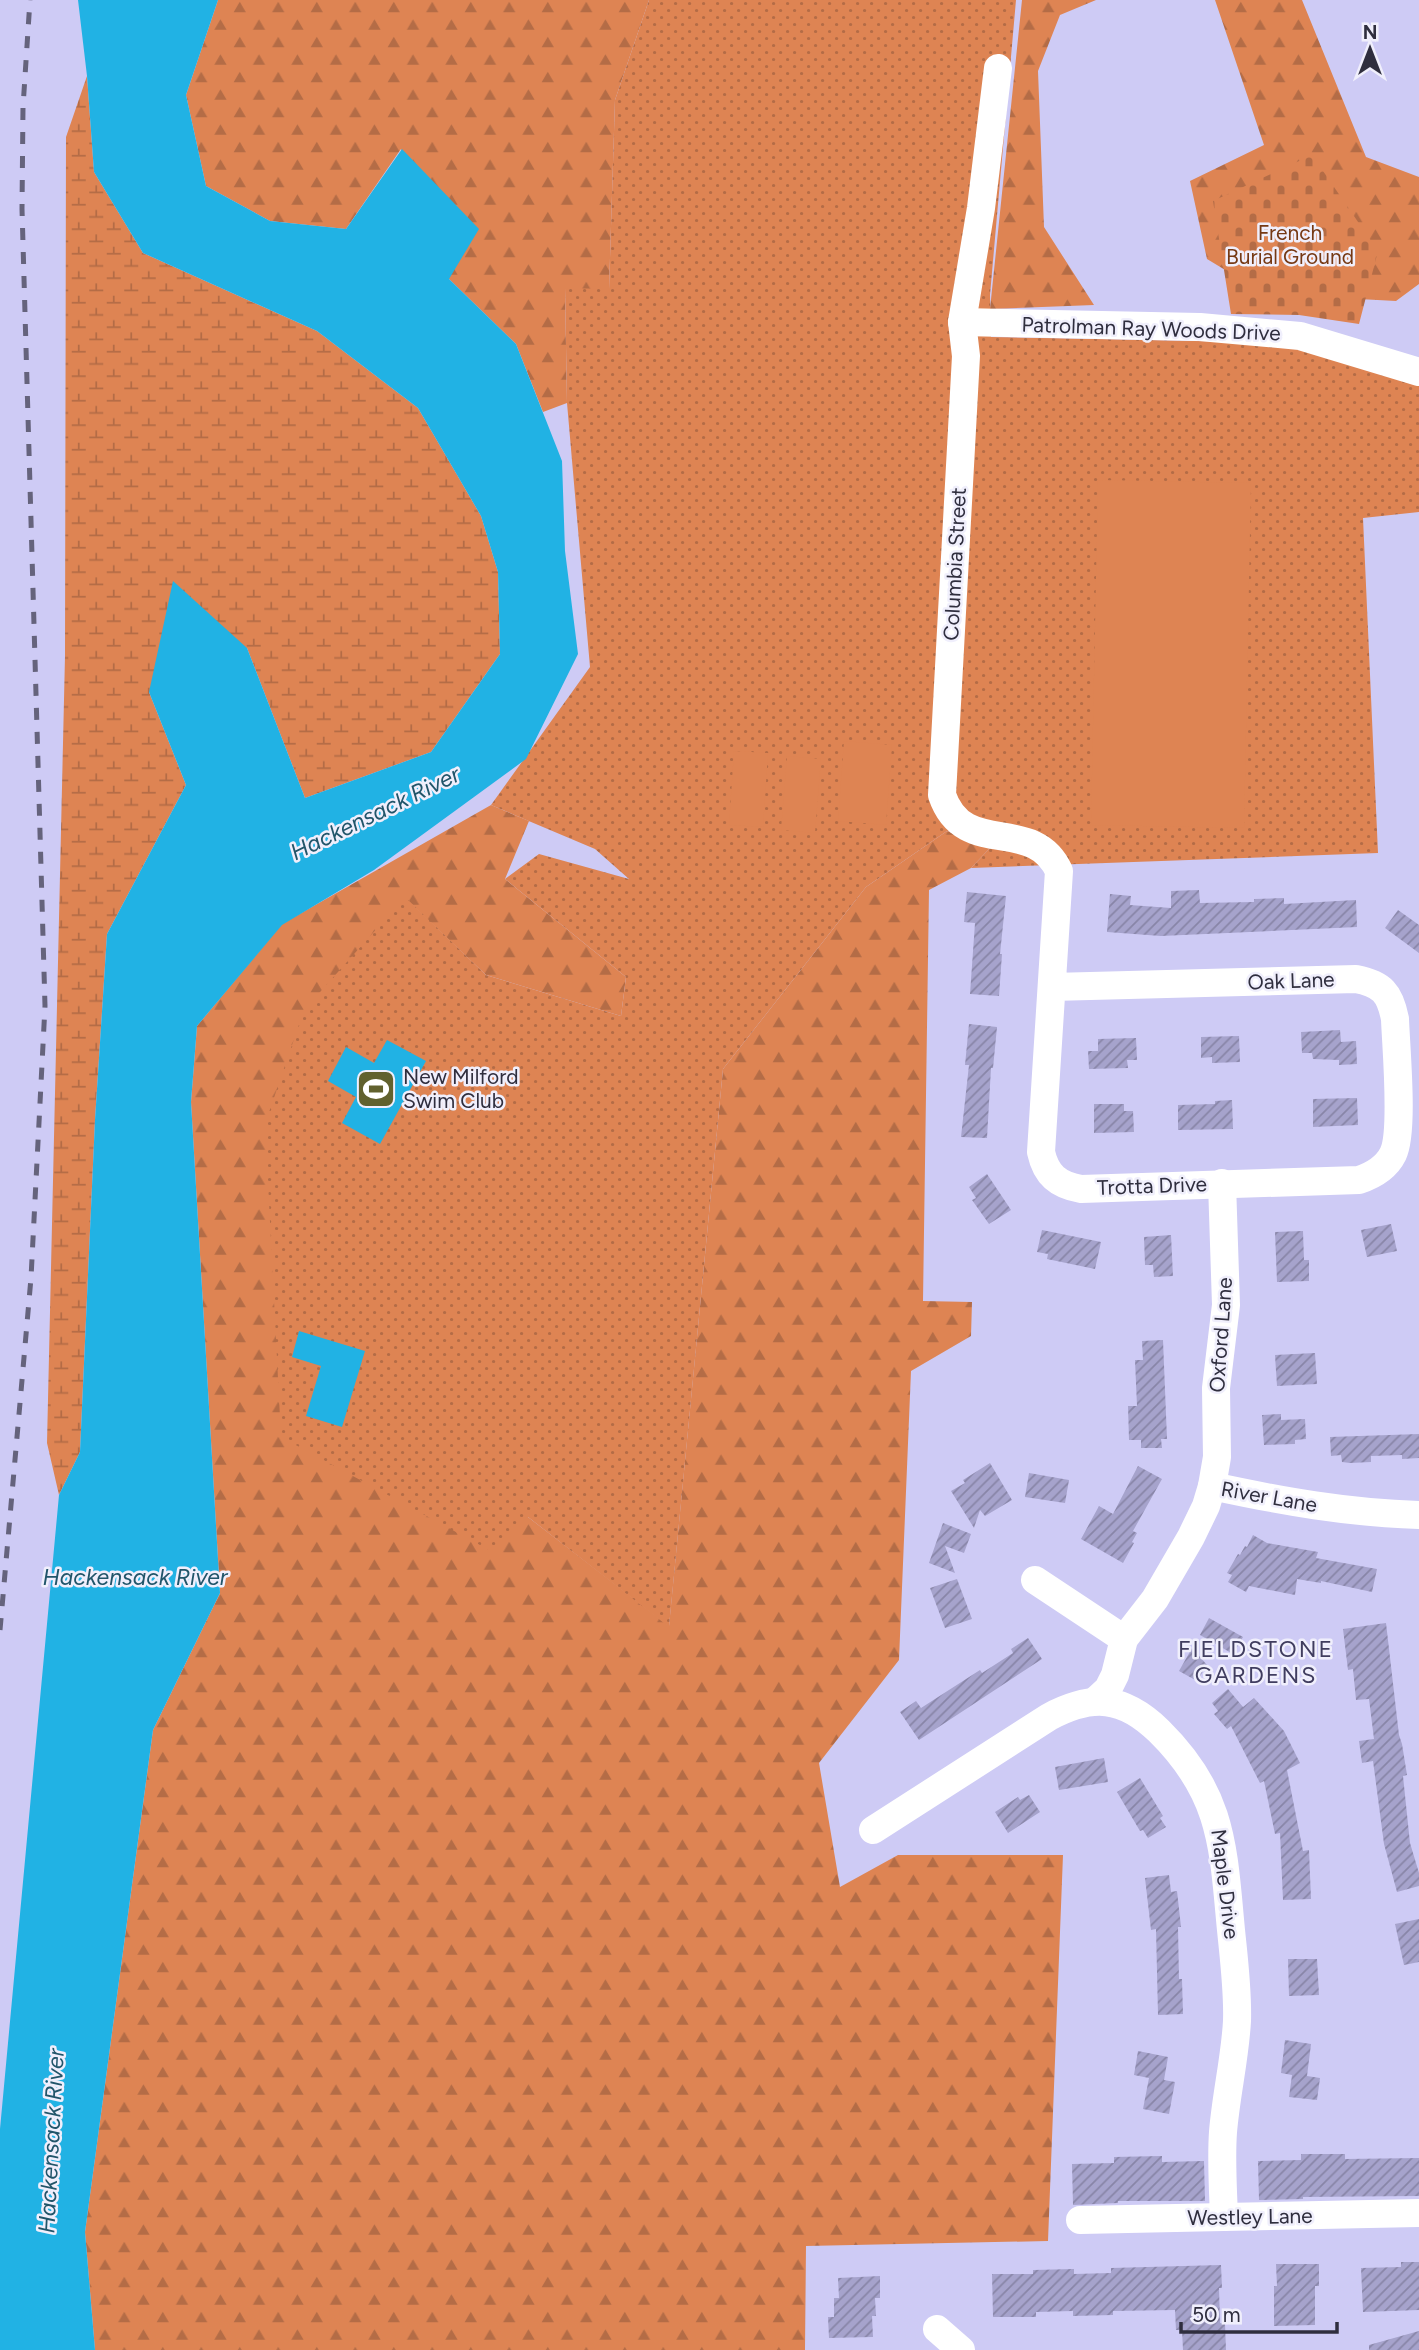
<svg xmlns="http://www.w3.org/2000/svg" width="1419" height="2350" font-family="Figtree,sans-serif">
<defs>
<pattern id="forest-firs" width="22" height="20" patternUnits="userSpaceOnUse" patternTransform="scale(1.75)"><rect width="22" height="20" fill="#de8453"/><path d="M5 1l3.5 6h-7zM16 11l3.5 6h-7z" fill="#b46c46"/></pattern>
<pattern id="wetland-marsh" width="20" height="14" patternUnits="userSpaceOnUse" patternTransform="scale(1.75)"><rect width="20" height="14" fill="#de8453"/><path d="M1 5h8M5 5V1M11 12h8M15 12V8" fill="none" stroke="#b46c46"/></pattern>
<pattern id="cemetery-stones" width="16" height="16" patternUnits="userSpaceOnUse" patternTransform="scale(1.75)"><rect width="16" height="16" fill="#de8453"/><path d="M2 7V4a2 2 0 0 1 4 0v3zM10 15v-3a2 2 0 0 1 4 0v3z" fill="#b46c46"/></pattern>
<pattern id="park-dots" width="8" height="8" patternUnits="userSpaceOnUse" patternTransform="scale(1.75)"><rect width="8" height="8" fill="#de8453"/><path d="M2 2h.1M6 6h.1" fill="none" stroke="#b46c46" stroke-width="1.8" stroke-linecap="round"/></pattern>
<pattern id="building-hatch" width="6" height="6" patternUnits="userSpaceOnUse" patternTransform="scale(1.75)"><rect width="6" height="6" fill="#a6a3cc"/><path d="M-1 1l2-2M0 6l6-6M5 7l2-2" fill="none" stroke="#8885a7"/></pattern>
</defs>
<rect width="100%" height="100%" fill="#cecbf5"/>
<g fill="url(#forest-firs)">
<polygon points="218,0 649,0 615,100 609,290 565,289 567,403 543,412 516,344 449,279 401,149 346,229 270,221 206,186 186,95"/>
<polygon points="1022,0 1096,0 1060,15 1038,71 1044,227 1094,305 990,309"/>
<polygon points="1215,0 1302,0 1366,157 1419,177 1419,284 1396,301 1265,294 1207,259 1190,181 1264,145"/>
<polygon points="491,805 529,821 505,879 626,977 621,1016 486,975 405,898 528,1517 669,1626 723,1069 866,887 947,831 990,848 971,868 929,890 923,1301 972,1302 971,1336 911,1371 899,1660 819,1763 840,1887 898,1855 1063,1855 1048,2241 806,2246 805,2350 95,2350 85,2232 153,1730 220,1593 191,1102 197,1026 282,924"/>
</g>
<polygon fill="url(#wetland-marsh)" points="87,76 94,172 143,253 317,331 418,408 481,516 498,572 500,654 431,752 305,798 247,648 149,692 186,785 107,934 95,1120 80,1452 59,1495 47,1443 65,656 66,137"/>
<polygon fill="url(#cemetery-stones)" points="1312,155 1378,251 1359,324 1299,315 1231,314 1213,201"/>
<polygon fill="url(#park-dots)" points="649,0 1016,0 990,295 991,337 1297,343 1419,375 1419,512 1363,518 1378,853 971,868 990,848 947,831 866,887 723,1069 669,1627 528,1517 491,1551 281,1437 265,1124 304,1010 405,897 486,975 621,1016 626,977 505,879 539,854 629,879 595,849 491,805 590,667 567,403 565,288 609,289 615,100"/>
<g fill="#de8453">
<polygon points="1098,480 1251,483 1244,828 1091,825"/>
<polygon points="844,741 892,745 886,825 838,821"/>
<polygon points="734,751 768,753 763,827 729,825"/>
<polygon points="787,756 821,759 815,833 781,830"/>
</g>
<g fill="#21b2e4">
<polygon points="78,0 218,0 186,95 206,186 270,221 346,229 402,149 479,229 449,279 516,344 562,461 565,551 578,654 526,759 374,870 282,925 197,1026 191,1102 220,1593 153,1730 85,2232 95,2350 0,2350 0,2129 59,1495 80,1452 95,1120 107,934 186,785 149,692 173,581 247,648 305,798 431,752 500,654 498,572 481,516 418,408 317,331 143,253 94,172 87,76"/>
<polygon points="387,1040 426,1061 380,1144 342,1123 356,1097 328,1081 346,1047 374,1063"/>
<polygon points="299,1331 365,1351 342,1427 306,1416 321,1366 292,1357"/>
</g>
<g fill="url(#building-hatch)">
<polygon points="1199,890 1200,903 1254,902 1254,899 1284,898 1284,904 1356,900 1357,927 1161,936 1107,932 1110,894 1131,896 1130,905 1171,908 1171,891"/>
<polygon points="967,892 1006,896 1000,954 1002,954 999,996 970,994 975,923 964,922"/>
<polygon points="1398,910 1419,925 1419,953 1385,928"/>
<polygon points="969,1024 997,1027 993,1068 991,1068 987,1138 961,1137 969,1065 965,1065"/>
<polygon points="1340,1030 1341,1042 1356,1041 1357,1064 1339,1065 1339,1060 1313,1059 1312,1053 1302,1053 1301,1032"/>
<polygon points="1239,1036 1240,1062 1212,1063 1212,1057 1201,1058 1201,1037"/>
<polygon points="1136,1038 1137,1060 1127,1060 1128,1068 1089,1069 1088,1051 1098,1051 1098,1039"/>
<polygon points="1357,1098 1358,1125 1313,1127 1313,1099"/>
<polygon points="1232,1100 1233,1129 1178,1130 1178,1105 1215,1104 1215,1101"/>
<polygon points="1094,1104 1124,1104 1124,1111 1133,1111 1134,1132 1094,1133"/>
<polygon points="987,1174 1011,1210 989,1224 972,1200 976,1198 969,1187"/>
<polygon points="1391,1224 1397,1251 1367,1257 1361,1230"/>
<polygon points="1042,1230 1101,1242 1095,1269 1047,1259 1048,1254 1037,1252"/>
<polygon points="1303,1231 1304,1260 1309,1260 1309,1281 1277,1282 1275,1232"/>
<polygon points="1171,1235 1173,1276 1154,1277 1153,1265 1145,1265 1144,1237"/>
<polygon points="1163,1340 1167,1439 1161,1439 1162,1448 1141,1448 1141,1440 1129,1440 1128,1406 1137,1406 1135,1360 1143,1360 1142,1341"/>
<polygon points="1315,1353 1317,1384 1277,1386 1275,1355"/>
<polygon points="1281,1414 1281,1420 1305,1419 1306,1439 1295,1440 1295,1444 1264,1445 1262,1415"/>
<polygon points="1419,1434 1419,1458 1402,1459 1402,1455 1371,1456 1371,1462 1350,1463 1342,1462 1341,1455 1331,1456 1330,1437"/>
<polygon points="990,1463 1012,1500 985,1516 980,1510 974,1528 951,1491 965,1483 963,1480"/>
<polygon points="1138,1466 1162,1479 1133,1531 1137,1533 1132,1542 1134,1543 1123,1563 1081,1539 1099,1506 1113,1514"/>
<polygon points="1029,1473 1069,1480 1065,1503 1025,1497"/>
<polygon points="943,1523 971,1534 964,1553 945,1546 955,1573 929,1563"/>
<polygon points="1253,1535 1267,1543 1318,1552 1316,1558 1377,1569 1372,1592 1321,1581 1321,1583 1297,1579 1295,1595 1249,1586 1246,1592 1228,1582 1232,1575 1227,1573 1238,1554 1240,1555 1245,1546 1247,1547"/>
<polygon points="957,1579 972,1619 945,1628 930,1588"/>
<polygon points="1209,1618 1243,1637 1233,1654 1200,1635"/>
<polygon points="1386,1623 1399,1735 1402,1744 1407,1775 1403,1776 1410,1843 1419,1873 1419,1886 1397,1892 1384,1844 1373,1761 1362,1763 1359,1741 1374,1739 1369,1699 1356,1700 1353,1669 1348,1670 1343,1629"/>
<polygon points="1028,1638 1042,1659 919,1740 900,1712 916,1701 921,1708 980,1670 982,1673 1013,1653 1011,1649"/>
<polygon points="1192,1648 1207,1665 1197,1681 1179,1671"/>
<polygon points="1228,1689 1243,1707 1254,1698 1284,1731 1300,1763 1287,1770 1303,1851 1309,1850 1311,1899 1283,1900 1280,1833 1275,1834 1264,1781 1260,1783 1231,1726 1227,1729 1214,1714 1218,1711 1212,1703"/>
<polygon points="1104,1758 1108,1782 1059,1790 1055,1767"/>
<polygon points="1140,1778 1163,1816 1160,1818 1166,1827 1148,1838 1143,1830 1140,1831 1117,1792"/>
<polygon points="1029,1795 1040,1812 1008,1833 995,1812 1018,1797 1020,1800"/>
<polygon points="1169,1875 1171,1892 1177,1891 1181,1927 1178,1927 1179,1979 1182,1979 1183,2014 1158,2015 1156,1929 1151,1930 1145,1878"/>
<polygon points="1419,1919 1419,1962 1404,1965 1395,1924"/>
<polygon points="1288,1959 1317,1959 1319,1995 1289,1996"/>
<polygon points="1285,2040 1311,2044 1307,2076 1320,2078 1317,2100 1289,2097 1292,2075 1281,2073"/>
<polygon points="1138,2051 1168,2057 1164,2080 1175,2082 1169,2114 1143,2109 1149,2078 1134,2075"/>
<polygon points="1301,2154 1345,2154 1345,2159 1419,2158 1419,2196 1303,2197 1303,2199 1259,2200 1258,2161 1301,2160"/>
<polygon points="1162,2156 1162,2162 1204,2161 1205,2201 1118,2201 1118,2203 1073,2205 1072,2164 1114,2163 1114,2157"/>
<polygon points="1401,2262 1419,2262 1419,2310 1363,2312 1361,2268 1401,2267"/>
<polygon points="1276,2264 1319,2264 1319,2286 1315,2286 1315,2325 1274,2326 1274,2286 1277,2286"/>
<polygon points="1221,2265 1222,2288 1219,2288 1220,2323 1225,2324 1226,2350 1183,2350 1182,2330 1176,2330 1175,2310 1113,2311 1113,2315 1073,2316 1073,2311 1036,2312 1036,2317 993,2317 992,2274 1033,2274 1033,2270 1074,2269 1074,2274 1111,2273 1111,2268"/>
<polygon points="880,2276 880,2298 875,2298 876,2316 872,2316 873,2337 829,2338 828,2317 834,2317 834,2298 839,2298 838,2278"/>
<polygon points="1419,2331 1419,2350 1369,2350 1369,2345"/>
</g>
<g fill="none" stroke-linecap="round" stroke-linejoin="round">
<g stroke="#fff" stroke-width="28">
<path d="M 998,68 L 981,208 L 962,322 L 966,356 L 942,795 C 964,860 1033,814 1059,871 L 1041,1152 C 1046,1175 1058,1185 1081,1189 L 1359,1180 C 1374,1175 1386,1168 1393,1154 C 1404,1132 1396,1048 1395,1019 C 1390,993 1382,984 1356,979 L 1052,987"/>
<polyline points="962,322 1200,327 1300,336 1419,372"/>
<path d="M 1212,1486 C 1281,1501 1349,1513 1419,1515"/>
<polyline points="1035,1580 1124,1639"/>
<polyline points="1096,1700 1108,1689 1115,1675 1124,1639 1155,1599 1191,1537 1206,1506 1212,1486 1217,1457 1216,1388 1226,1305 1222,1183"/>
<path d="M 873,1830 L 1049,1717 C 1092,1694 1123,1696 1159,1731 C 1223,1794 1223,1846 1231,1930 C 1234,1960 1238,1991 1237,2021 C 1235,2058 1226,2095 1223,2132 C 1221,2160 1223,2189 1224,2217"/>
<polyline points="1080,2220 1419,2213"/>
<polyline points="937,2329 961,2350"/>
</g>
<polyline stroke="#65637c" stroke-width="5" stroke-dasharray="12 12" stroke-linecap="butt" points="0,1630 31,1278 45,1006 22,209 23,107 30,0"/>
</g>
<defs>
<g id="stadium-square" transform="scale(2.0125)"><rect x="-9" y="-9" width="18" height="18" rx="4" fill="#61612e" stroke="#f0effc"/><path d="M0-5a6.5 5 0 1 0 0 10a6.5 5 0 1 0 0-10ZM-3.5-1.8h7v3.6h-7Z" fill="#fff"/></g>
</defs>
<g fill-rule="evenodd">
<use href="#stadium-square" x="376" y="1089"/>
</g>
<g text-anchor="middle" stroke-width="5" stroke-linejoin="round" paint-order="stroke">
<g font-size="21" fill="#763914" stroke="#f0effc">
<text x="1290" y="240">French<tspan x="1290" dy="24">Burial Ground</tspan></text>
</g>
<g font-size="21" fill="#2f2e3e" stroke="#f0effc">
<text transform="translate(1151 329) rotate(2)" y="7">Patrolman Ray Woods Drive</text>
<text transform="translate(955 564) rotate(-87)" y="7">Columbia Street</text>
<text transform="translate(1291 981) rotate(-2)" y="7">Oak Lane</text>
<text transform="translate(1152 1186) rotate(-2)" y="7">Trotta Drive</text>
<text transform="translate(1221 1335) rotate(-86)" y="7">Oxford Lane</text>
<text transform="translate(1269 1497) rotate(10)" y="7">River Lane</text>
<text transform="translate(1225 1884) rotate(83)" y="7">Maple Drive</text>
<text transform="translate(1250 2217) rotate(-1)" y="7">Westley Lane</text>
</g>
<g font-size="21" fill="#2f2e3e" stroke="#f0effc" text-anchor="start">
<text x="403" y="1084">New Milford<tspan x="403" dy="24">Swim Club</tspan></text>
</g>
<g font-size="23" font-style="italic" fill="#21556a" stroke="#f0effc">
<text transform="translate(375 813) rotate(-26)" y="8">Hackensack River</text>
<text x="135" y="1585">Hackensack River</text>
<text transform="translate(51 2141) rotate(-87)" y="8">Hackensack River</text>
</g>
<g font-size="23" letter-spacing="2" fill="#403d5f" stroke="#f0effc">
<text x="1256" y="1657">FIELDSTONE<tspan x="1256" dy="26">GARDENS</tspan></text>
</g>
</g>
<g transform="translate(1370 49)" stroke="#f0effc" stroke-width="5" paint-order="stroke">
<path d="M0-5L12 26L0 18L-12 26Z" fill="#2f2e3e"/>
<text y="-10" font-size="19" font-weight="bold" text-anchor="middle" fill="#2f2e3e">N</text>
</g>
<path d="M1181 2322v10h156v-10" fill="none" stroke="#2f2e3e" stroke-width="3.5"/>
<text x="1192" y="2322" font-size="21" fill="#2f2e3e" stroke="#f0effc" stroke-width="5" paint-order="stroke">50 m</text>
</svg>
